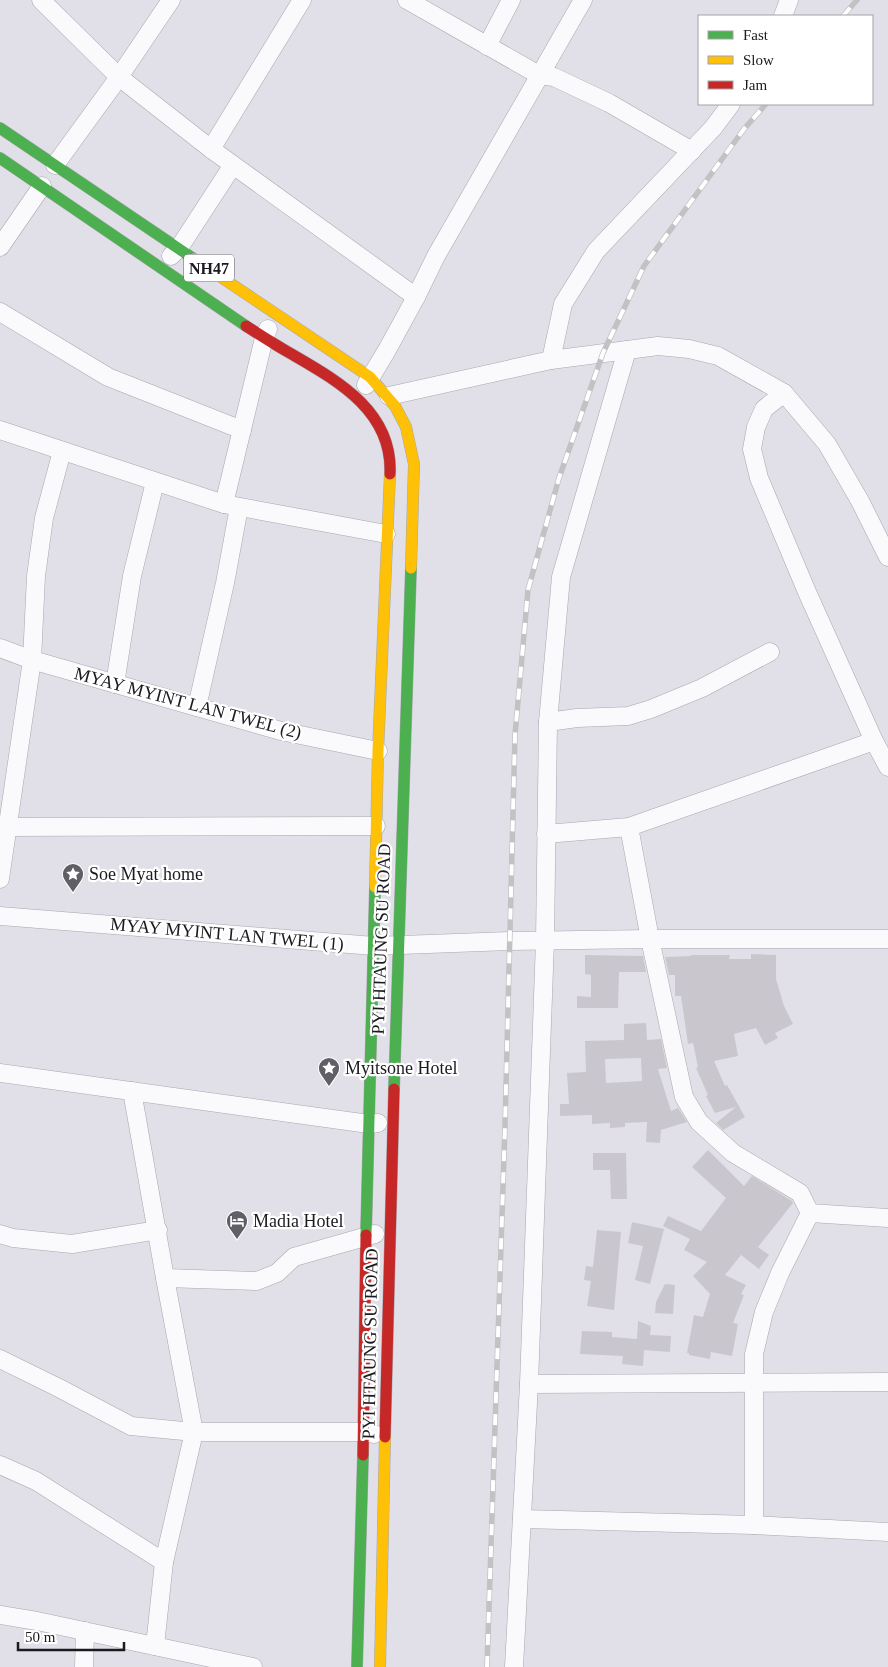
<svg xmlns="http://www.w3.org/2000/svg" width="888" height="1667" font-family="'Times New Roman',serif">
<rect width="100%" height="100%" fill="#e1e0e8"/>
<g fill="#c9c7cd" fill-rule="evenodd">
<polygon points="751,954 776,955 776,979 784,1006 793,1024 775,1033 778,1038 765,1045 756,1028 734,1034 738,1056 714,1061 725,1086 727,1085 745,1117 723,1130 716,1123 736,1107 715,1113 706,1096 708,1095 696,1068 698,1067 693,1043 688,1044 681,996 675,996 675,975 669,975 665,957 691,956 691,955 730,955 729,959 751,959"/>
<polygon points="585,955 643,956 646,972 619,972 618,1008 577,1008 577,996 591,997 591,975 585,974"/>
<path d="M 646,1023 L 647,1040 L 661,1039 L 667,1068 L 658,1069 L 671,1111 L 678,1108 L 687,1122 L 661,1130 L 660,1143 L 646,1142 L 647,1122 L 625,1123 L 625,1127 L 610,1128 L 610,1123 L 592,1124 L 592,1115 L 560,1116 L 560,1104 L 569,1104 L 567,1073 L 586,1072 L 585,1041 L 624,1040 L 624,1024 ZM 641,1058 L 642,1081 L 606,1083 L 605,1059 Z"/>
<polygon points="708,1150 744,1186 752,1176 792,1201 793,1203 758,1247 769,1255 759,1269 741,1255 725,1275 746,1285 741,1294 744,1295 733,1323 738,1324 732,1356 711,1352 710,1359 689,1355 689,1353 687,1353 694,1315 703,1317 710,1294 693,1276 707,1262 684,1250 690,1239 663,1226 668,1216 701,1231 726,1198 692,1167"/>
<polygon points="593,1153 626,1153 627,1199 611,1199 610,1170 593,1170"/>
<polygon points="632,1222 664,1229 650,1284 635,1280 643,1246 628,1243"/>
<polygon points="597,1230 621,1232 614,1310 587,1306 591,1281 584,1280 586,1266 593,1267"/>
<polygon points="665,1284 675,1285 673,1314 655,1313 656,1302"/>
<polygon points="638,1321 651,1326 650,1335 671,1336 670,1352 644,1350 643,1366 622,1364 623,1356 580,1354 582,1331 612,1332 612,1337 637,1339"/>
</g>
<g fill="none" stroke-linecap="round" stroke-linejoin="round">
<g stroke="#a7a7ad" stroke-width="19">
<g id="street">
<polyline points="41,0 119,77 211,149 416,297"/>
<polyline points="407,0 539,75 554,77 609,103 692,151"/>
<polyline points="783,16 789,0"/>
<polyline points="487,46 511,0"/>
<polyline points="211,149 302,0"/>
<polyline points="55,165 119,77 171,0"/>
<polyline points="0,247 42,186"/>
<polyline points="171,256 179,248 233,165"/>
<polyline points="0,312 108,377 242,430"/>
<polyline points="551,360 563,304 596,251 713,128 731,104"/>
<polyline points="366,385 387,350 416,297 436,256 583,0"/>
<polyline points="784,393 764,409 756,427 752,449 759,478 807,592 874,741 888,767"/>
<polyline points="389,396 551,360 658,346 689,349 718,356 784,393 827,444 860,501 888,557"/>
<polyline points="0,430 224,504 386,534"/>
<polyline points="224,504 264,338 268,329"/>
<polyline points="0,648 32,660 281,731 378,751"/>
<polyline points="115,684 132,576 155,482"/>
<polyline points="197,707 225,583 239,507"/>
<polyline points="548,722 577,718 628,716 651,709 702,688 770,652"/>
<polyline points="0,827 376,826"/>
<polyline points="629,827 650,939 684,1097 699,1122 733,1153 800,1193 810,1213 888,1218"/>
<polyline points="546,834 629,827 874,741"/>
<polyline points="0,879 32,660 36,576 44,518 62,451"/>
<polyline points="0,916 374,946 510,941 650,939 888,939"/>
<polyline points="0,1073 369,1124 378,1123"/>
<polyline points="132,1091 165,1278 194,1432 164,1562 155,1646"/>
<polyline points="0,1234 13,1238 72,1244 158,1230"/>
<polyline points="165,1278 257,1281 277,1273 294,1257 375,1234"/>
<polyline points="0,1359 57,1387 131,1426 194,1432 364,1432 374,1434"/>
<polyline points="529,1384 888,1382"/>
<polyline points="0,1465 36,1481 164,1562"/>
<polyline points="522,1519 754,1525 888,1532"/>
<polyline points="754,1525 754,1354 764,1312 780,1273 810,1213"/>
<polyline points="0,1615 37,1621 253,1667"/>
<polyline points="84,1667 85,1631"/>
<polyline points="514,1667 529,1384 545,941 548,722 561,577 627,350"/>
</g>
</g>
<g stroke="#a7a7ad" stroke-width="12">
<g id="fast">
<polyline points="0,128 194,259"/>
<polyline points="0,158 246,326"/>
<polyline points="394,1089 411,568"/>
<polyline points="366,1235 375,887"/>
<polyline points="357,1667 363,1455"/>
</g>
</g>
<g stroke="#a7a7ad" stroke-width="12">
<g id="slow">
<polyline points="194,259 370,377 395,406 406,427 414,464 411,568"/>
<polyline points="375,887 378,751 390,474"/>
<polyline points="380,1667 385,1437"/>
</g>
</g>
<g stroke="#a7a7ad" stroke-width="12">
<g id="jam">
<path d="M 246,326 C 260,335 274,344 288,352 C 336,380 393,410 390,474"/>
<polyline points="385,1437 394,1089"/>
<polyline points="363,1455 366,1235"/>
</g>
</g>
<use href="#street" stroke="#fafafc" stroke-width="18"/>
<use href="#fast" stroke="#4caf50" stroke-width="11"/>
<use href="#slow" stroke="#ffc107" stroke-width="11"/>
<use href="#jam" stroke="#c62828" stroke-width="11"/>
<g stroke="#c2c2c4" stroke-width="5.5">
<g id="rail">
<polyline points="843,16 857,0"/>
<polyline points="487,1667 505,1126 515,735 528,590 559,478 603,353 644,266 744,129 766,104"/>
</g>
</g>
<use href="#rail" stroke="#fff" stroke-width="4" stroke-dasharray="11" stroke-linecap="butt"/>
</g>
<defs>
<g id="sight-pin" transform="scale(1.125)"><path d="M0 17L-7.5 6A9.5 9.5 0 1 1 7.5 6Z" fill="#605f65" stroke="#fff"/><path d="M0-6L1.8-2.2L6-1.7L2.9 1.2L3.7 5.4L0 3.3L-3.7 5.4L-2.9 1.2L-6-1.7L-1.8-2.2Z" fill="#fff"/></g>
<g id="hotel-pin" transform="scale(1.125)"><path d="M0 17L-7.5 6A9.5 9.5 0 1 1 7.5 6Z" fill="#605f65" stroke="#fff"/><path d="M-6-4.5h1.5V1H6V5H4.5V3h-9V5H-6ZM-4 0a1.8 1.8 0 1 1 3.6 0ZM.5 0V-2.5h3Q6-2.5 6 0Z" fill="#fff"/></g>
</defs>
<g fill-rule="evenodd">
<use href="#sight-pin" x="73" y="874"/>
<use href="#sight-pin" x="329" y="1068"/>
<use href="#hotel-pin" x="237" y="1221"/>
</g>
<g text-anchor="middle" stroke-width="4.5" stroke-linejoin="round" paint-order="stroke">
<rect fill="#fff" stroke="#5f5f62" stroke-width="1" x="184" y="254.5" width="50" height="27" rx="4"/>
<g font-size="16" font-weight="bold" fill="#1a1a1f">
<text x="209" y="274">NH47</text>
</g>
<g font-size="18" fill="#1a1a1f" stroke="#fff">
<text transform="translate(188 703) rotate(15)" y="6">MYAY MYINT LAN TWEL (2)</text>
<text transform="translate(227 934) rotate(5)" y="6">MYAY MYINT LAN TWEL (1)</text>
<text transform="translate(381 939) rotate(-88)" y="6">PYI HTAUNG SU ROAD</text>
<text transform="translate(370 1344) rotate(-89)" y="6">PYI HTAUNG SU ROAD</text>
</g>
<g font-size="18" fill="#1a1a1f" stroke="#fff" text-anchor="start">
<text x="89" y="880">Soe Myat home</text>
<text x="345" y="1074">Myitsone Hotel</text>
<text x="253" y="1227">Madia Hotel</text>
</g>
</g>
<rect x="698" y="15" width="175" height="90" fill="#ffffff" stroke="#a3a3a5"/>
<rect x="708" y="31" width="25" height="8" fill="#4caf50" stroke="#a3a3a5"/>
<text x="743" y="40" font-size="15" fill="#1a1a1f">Fast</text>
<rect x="708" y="56" width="25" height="8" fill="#ffc107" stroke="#a3a3a5"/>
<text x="743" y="65" font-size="15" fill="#1a1a1f">Slow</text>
<rect x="708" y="81" width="25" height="8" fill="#c62828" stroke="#a3a3a5"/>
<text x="743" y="90" font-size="15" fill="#1a1a1f">Jam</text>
<path d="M18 1642v8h106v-8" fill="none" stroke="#1a1a1f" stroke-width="2.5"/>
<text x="25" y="1642" font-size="15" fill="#1a1a1f" stroke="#ffffff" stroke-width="4" paint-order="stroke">50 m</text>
</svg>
